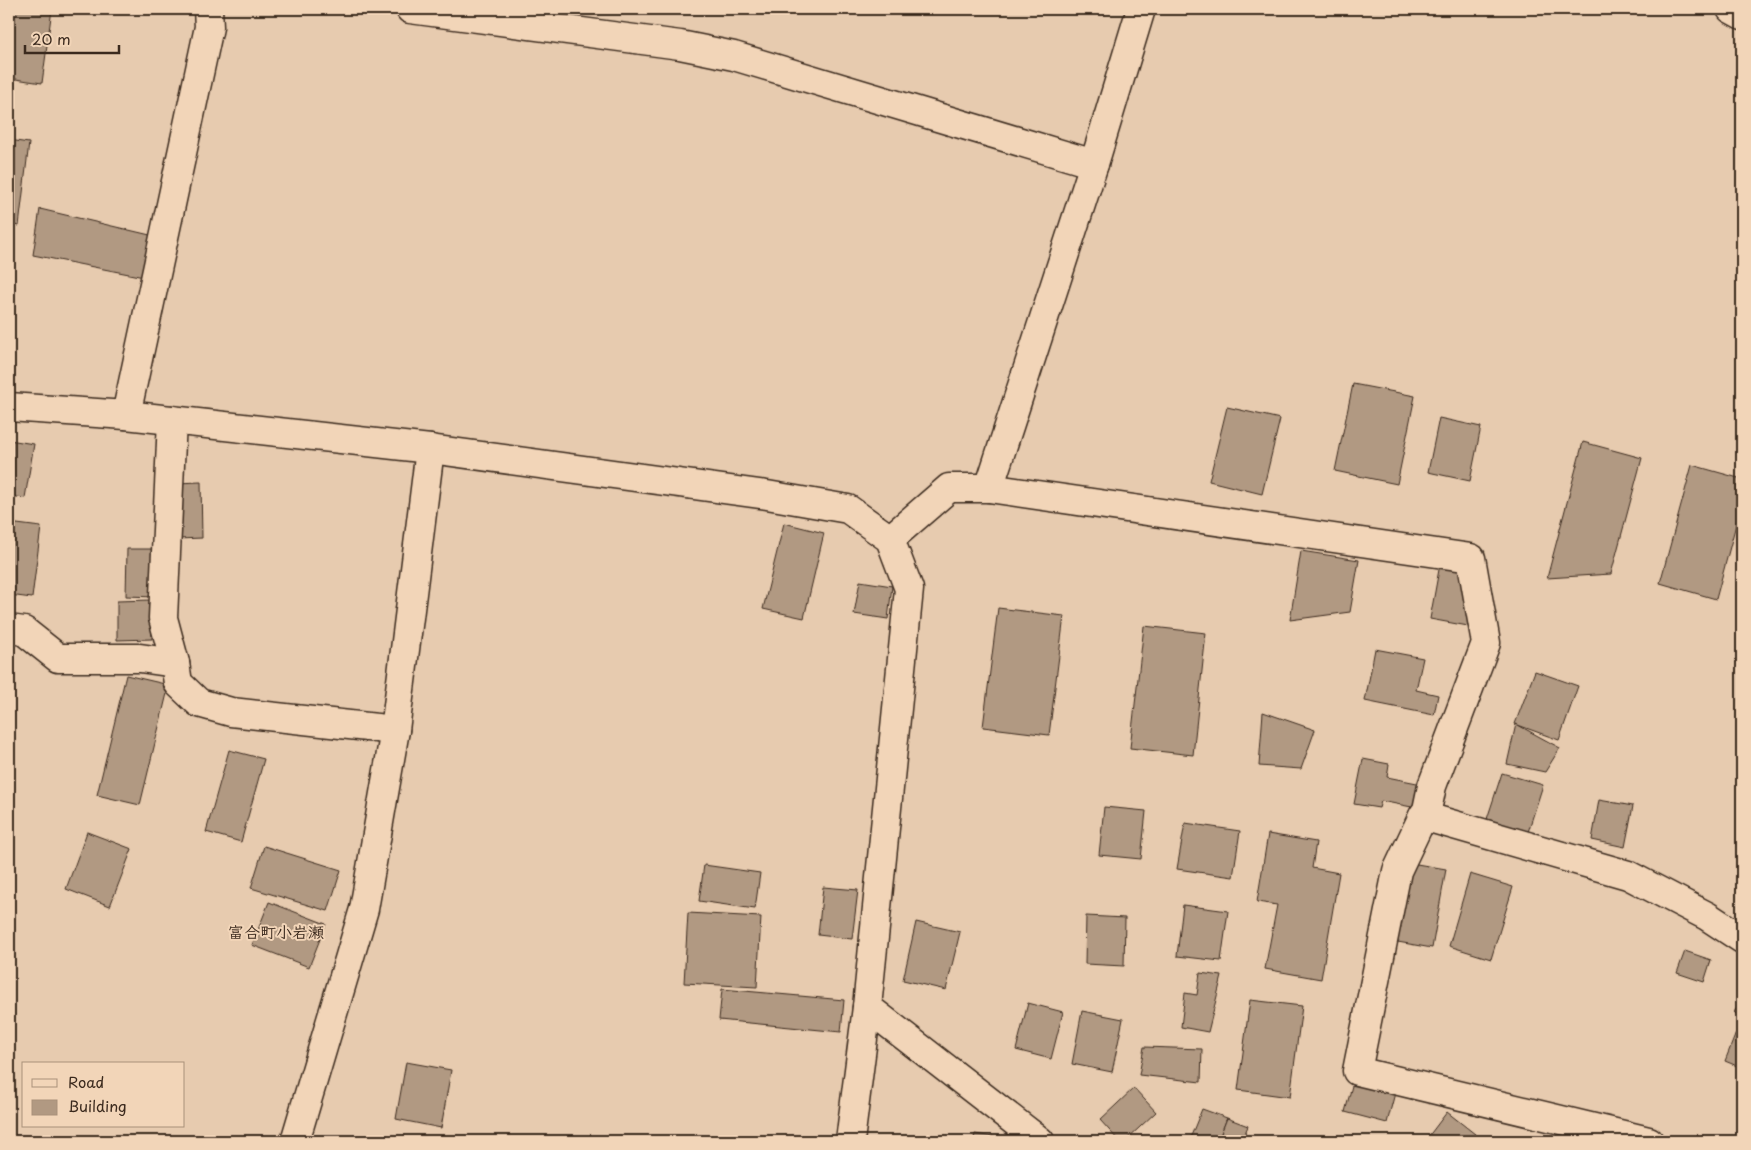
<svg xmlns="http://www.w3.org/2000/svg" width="1751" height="1150" font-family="'Playpen Sans','Klee One',sans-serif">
<rect width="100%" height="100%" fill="#e7cbaf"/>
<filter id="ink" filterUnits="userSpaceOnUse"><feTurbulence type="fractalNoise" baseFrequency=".02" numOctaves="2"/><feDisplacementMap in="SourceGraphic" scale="10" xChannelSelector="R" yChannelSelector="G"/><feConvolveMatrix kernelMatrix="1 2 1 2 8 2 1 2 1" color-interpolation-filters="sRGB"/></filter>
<g filter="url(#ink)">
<g fill="#b19982" stroke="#3b2a1e">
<polygon points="9,9 52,9 42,83 9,78"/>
<polygon points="9,140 29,143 19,226 9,224"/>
<polygon points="40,209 150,235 144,277 33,255"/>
<polygon points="1353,384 1415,396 1397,484 1335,471"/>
<polygon points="1227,407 1280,419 1262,494 1209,481"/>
<polygon points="1439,418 1481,427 1470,481 1428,472"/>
<polygon points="9,440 34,444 25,498 9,496"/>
<polygon points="1583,442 1642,458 1611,574 1547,578"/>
<polygon points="1692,465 1742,479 1742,502 1716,599 1660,583"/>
<polygon points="201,482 202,538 178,539 176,483"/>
<polygon points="9,523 41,527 32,598 9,595"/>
<polygon points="784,523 824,533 804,618 763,609"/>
<polygon points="127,549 156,549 155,597 126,596"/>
<polygon points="1301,551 1359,560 1350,612 1290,620"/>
<polygon points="1440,564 1477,571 1468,626 1430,619"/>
<polygon points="860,581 892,586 888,619 854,614"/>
<polygon points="151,600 152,639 117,640 117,601"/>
<polygon points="998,608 1064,616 1049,735 983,727"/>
<polygon points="1144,626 1206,633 1193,755 1130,748"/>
<polygon points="9,643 13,644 9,712"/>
<polygon points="1375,649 1423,658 1416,690 1438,695 1434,715 1365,701"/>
<polygon points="1535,671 1578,686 1559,740 1515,724"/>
<polygon points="126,675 169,685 140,805 97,795"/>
<polygon points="1263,712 1315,730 1301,769 1259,766"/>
<polygon points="1516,724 1560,748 1545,772 1507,764"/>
<polygon points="229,750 264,759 241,842 206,832"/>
<polygon points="1363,759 1389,764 1387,777 1432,786 1427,810 1381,801 1379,808 1354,804"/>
<polygon points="1502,773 1543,785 1528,832 1487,819"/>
<polygon points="1599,800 1633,806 1625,847 1592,840"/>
<polygon points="1104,807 1146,811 1141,859 1099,855"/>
<polygon points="1185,823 1240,831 1233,877 1177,869"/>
<polygon points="87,832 132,849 110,906 66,889"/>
<polygon points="1268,834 1316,842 1312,868 1339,873 1321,979 1265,969 1277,905 1257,902"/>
<polygon points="264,846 341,870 328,911 251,888"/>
<polygon points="1405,862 1446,869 1432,948 1392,941"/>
<polygon points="704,865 760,873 755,909 699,901"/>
<polygon points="1470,874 1513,887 1491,959 1449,946"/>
<polygon points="823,887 858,890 852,939 818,935"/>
<polygon points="269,902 326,924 309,967 252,945"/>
<polygon points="1183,905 1228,911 1221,961 1177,956"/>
<polygon points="688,913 761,917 757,987 684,983"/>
<polygon points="1086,916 1125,918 1124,966 1085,964"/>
<polygon points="916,922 960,932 946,990 903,980"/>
<polygon points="1685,951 1711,960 1704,982 1677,973"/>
<polygon points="1200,973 1222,976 1208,1032 1181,1027 1185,993 1197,995"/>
<polygon points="722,989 844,1000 841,1032 719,1020"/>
<polygon points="1250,1000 1302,1006 1290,1097 1238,1090"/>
<polygon points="1742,1001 1742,1019 1734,1012"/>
<polygon points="1028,1003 1063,1012 1051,1059 1016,1050"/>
<polygon points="1082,1011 1123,1019 1112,1072 1072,1064"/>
<polygon points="1736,1033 1742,1036 1742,1068 1725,1061"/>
<polygon points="1144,1047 1202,1049 1201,1082 1139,1075"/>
<polygon points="406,1062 451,1070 441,1128 396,1119"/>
<polygon points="1353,1082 1395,1093 1387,1123 1345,1112"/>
<polygon points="1134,1088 1156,1112 1125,1141 1119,1141 1100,1120"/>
<polygon points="1202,1109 1227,1118 1218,1141 1189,1141"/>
<polygon points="1447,1112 1480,1138 1478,1141 1425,1141"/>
<polygon points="1227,1118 1248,1126 1242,1141 1218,1141"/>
<polygon points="975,1134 1018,1141 973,1141"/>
</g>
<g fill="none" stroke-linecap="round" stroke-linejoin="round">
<g stroke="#3b2a1e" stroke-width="31">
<g id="minor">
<polyline points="410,9 680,45 734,56 1094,164"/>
<polyline points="1731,9 1742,15"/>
<polyline points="9,407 126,415 430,449 767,495 848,509 890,539 909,589 867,1007 850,1141"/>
<polyline points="126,415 209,27 208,9"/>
<polyline points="172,420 163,618 175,663"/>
<polyline points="989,488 1094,164 1141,9"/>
<polyline points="890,539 949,488 989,488 1471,558 1486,643 1432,786 1427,810 1423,816 1628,875 1707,916 1742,939"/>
<polyline points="9,629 24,631 58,658 140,658 175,663 178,683 199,703 231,712 395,730"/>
<polyline points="1423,816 1397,871 1357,1071 1649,1141"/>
<polyline points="867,1007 1040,1141"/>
<polyline points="295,1141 364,909 395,730 430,449"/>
</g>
</g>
<use href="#minor" stroke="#f2d5b8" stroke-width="28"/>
</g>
</g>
<g text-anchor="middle" stroke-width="4" stroke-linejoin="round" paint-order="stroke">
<g font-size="16" font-weight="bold" fill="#3b2a1e" stroke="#f2d5b8">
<text x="276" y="938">富合町小岩瀬</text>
</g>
</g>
<rect width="1751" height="1150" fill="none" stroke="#f2d5b8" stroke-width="30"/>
<rect x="15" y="15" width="1721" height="1120" fill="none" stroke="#3b2a1e" stroke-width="2" filter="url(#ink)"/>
<rect x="22" y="1062" width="162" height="65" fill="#f2d5b8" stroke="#a9917a"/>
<rect x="32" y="1079" width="25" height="8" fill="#f2d5b8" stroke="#a9917a"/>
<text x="68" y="1088" font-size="15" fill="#3b2a1e">Road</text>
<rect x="32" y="1100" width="25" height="15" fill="#b19982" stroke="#a9917a"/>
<text x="68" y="1112" font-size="15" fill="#3b2a1e">Building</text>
<path d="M25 45v8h94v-8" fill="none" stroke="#3b2a1e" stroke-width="2.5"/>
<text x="32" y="45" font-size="15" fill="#3b2a1e" stroke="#f2d5b8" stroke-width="4" paint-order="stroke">20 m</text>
</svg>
